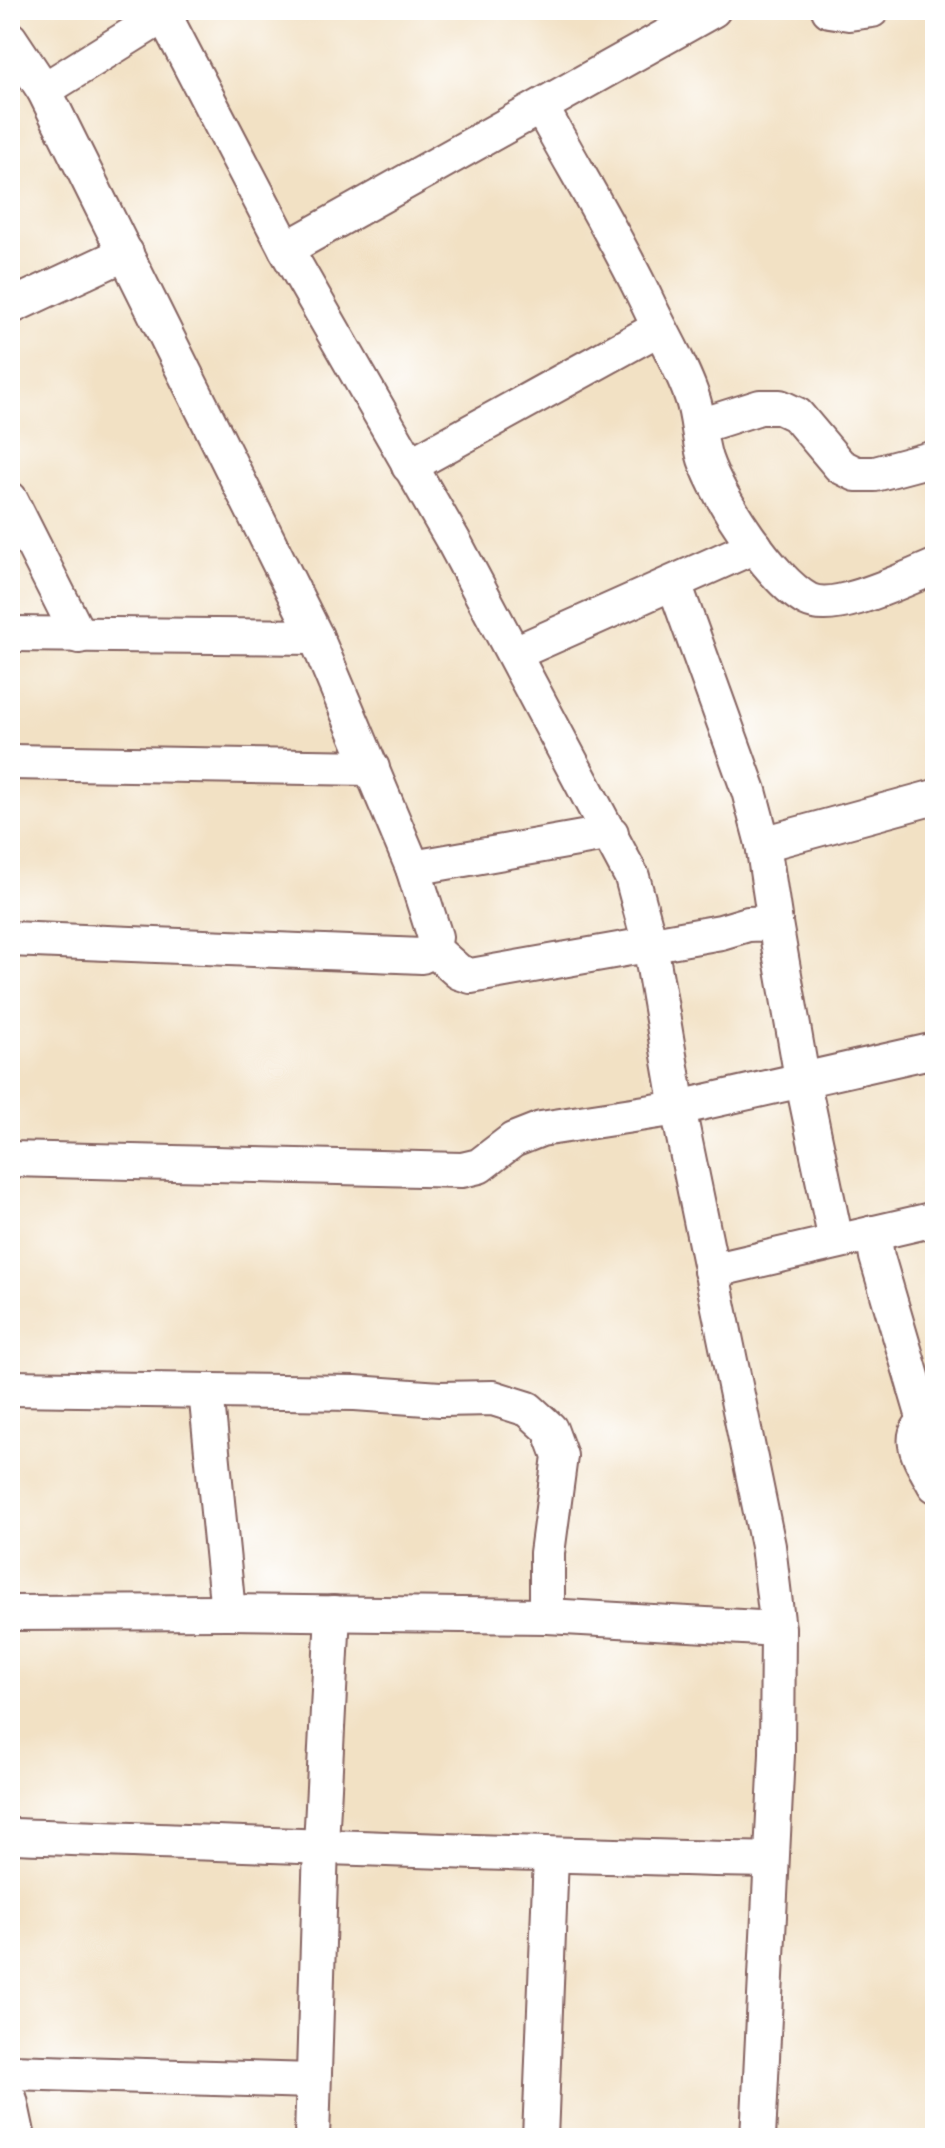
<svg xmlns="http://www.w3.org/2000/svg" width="945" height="2148" font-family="Alegreya,serif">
<rect width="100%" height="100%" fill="#fff"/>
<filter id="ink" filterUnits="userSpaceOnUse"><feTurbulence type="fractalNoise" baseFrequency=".0125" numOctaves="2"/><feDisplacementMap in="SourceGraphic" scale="16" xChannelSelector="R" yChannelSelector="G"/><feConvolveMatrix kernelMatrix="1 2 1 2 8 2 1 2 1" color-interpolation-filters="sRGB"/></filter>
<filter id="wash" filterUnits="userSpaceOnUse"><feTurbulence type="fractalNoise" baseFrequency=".006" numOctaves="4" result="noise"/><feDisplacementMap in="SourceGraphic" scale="32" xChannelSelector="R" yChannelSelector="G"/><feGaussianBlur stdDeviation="1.8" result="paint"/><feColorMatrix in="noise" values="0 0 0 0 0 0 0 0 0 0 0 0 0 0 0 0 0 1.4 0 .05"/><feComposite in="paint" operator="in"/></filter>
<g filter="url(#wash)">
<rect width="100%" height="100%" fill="#f2e1c4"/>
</g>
<g filter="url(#ink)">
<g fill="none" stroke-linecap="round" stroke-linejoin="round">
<g stroke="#856361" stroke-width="38">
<g id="minor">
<polyline points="172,10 164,15 286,249 454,542 632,877 650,944 678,1108 768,1546 778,1629 777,1754 758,2138"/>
<polyline points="829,10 849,13 872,10"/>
<polyline points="10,39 44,90 316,637 413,868 435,937 433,949 422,956 10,939"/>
<polyline points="44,90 164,15"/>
<path d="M 541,107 C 577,173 617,238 649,306 C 663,336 683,368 693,400 C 699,419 699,440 705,459 C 718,498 772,581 808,600 C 836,614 906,578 935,567"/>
<polyline points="286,249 713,10"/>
<polyline points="10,307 126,253"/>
<polyline points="700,426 760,407 780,407 797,415 840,466 856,474 875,474 935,458"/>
<polyline points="409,466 659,328"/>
<polyline points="10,499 79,636"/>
<polyline points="674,583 749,791 763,844 775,923"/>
<polyline points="10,634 316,637"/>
<polyline points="515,653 755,546"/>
<polyline points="10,762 372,768"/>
<polyline points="763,844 935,797"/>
<polyline points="413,868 611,833"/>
<polyline points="433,949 459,972 471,976 721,932 748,924 775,923 802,1078 836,1241"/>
<polyline points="10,1159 462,1170 479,1166 513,1140 541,1129 678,1108 935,1050"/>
<polyline points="873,1233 877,1257 925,1421"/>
<polyline points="711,1271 935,1219"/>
<polyline points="10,1388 355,1393 440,1399 493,1398 528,1409 550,1429 560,1456 547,1553 547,1616"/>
<polyline points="206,1391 228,1612"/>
<path d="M 935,1418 C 898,1431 923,1462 935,1485"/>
<polyline points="10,1613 228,1612 547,1616 778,1629"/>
<path d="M 10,1836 C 264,1844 517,1855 771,1860"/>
<polyline points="10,2072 313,2081"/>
<polyline points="10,2100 18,2138"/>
<polyline points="312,2138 321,1845 333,1613"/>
<polyline points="540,2138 551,1856"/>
</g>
</g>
<use href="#minor" stroke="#fff" stroke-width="34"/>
</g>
</g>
<rect width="945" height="2148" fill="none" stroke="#fff" stroke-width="40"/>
</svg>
